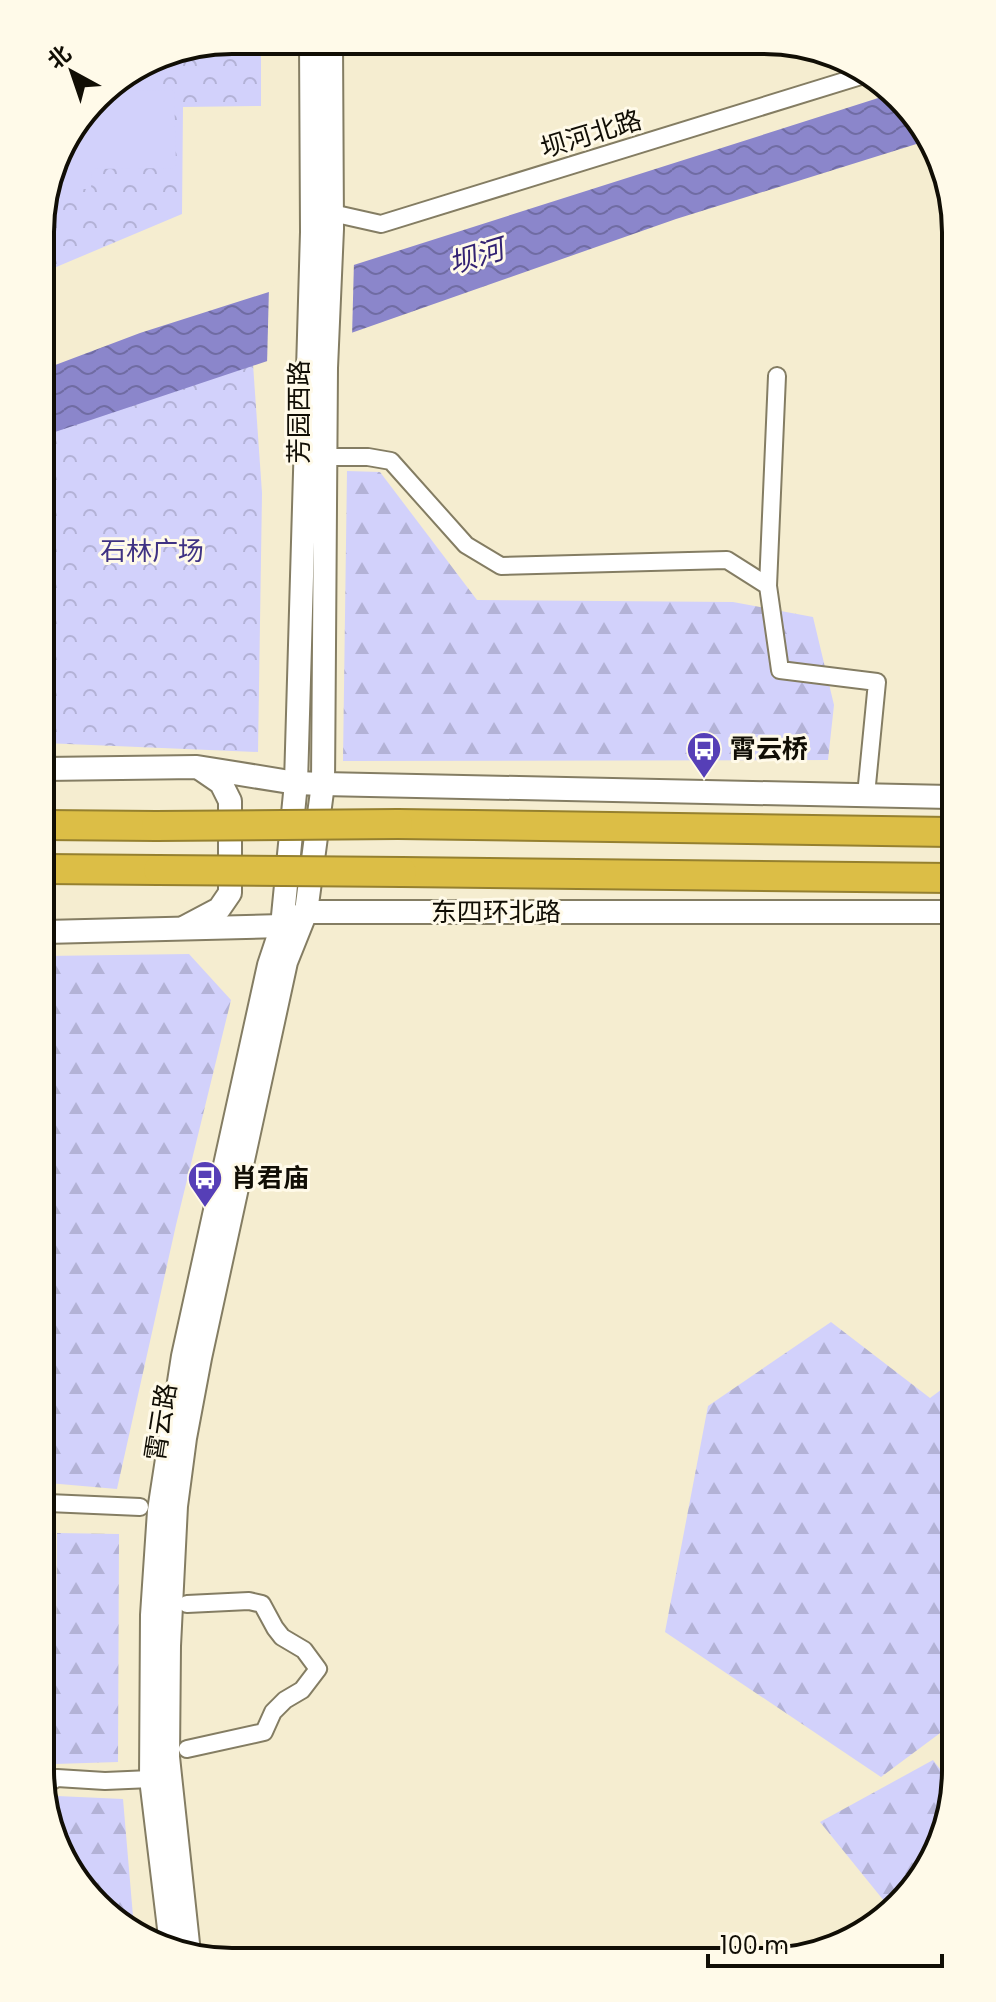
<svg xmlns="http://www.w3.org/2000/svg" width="996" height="2002" font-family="Poppins,'Noto Sans SC',sans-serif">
<defs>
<pattern id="forest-firs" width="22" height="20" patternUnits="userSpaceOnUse" patternTransform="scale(2)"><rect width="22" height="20" fill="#d2d1fb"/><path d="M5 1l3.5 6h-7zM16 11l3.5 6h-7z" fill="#b3b2d6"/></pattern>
<pattern id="park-crowns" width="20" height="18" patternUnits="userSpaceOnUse" patternTransform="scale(2)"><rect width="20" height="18" fill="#d2d1fb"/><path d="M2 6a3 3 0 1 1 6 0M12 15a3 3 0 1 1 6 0" fill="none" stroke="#b3b2d6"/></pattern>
<pattern id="water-waves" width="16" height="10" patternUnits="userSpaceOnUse" patternTransform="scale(2)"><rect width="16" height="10" fill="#8b86cb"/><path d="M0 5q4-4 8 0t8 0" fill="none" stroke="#706ca3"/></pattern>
</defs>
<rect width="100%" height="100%" fill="#f5edd0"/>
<g fill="url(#forest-firs)">
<polygon points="347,471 380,472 477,600 733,602 813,617 834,705 828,760 343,761"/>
<polygon points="189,954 231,1000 176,1225 117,1489 48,1483 45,956"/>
<polygon points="831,1322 930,1398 953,1381 955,1722 881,1777 665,1632 708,1406"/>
<polygon points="57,1533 119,1534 118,1762 55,1764"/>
<polygon points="933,1760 954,1787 916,1887 889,1907 820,1822"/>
<polygon points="57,1796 123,1799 134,1928 106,1915 50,1832 50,1802"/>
</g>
<g fill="url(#park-crowns)">
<polygon points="209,44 261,44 261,106 183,107 182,214 42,273 42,207 60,146 105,88 159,54"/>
<polygon points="252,350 262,493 258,752 44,743 43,436 71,420"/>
</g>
<polygon fill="#d2d1fb" points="174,90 176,168 92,169 91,189 47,189 60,146 102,91"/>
<polygon fill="url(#water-waves)" points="894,93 926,141 676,219 354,332 43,436 42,370 140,333"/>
<polygon fill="#f5edd0" points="354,261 352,337 267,365 269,287"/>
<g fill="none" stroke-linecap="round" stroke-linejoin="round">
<g stroke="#847d63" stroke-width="20">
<g id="street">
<polyline points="332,213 381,224 864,75"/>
<polyline points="326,457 368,457 391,461 466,545 501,566 727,560 768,586 780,670 877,682 866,795"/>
<polyline points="768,586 777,376"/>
<polyline points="48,1503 140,1507"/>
<polyline points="187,1604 249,1601 262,1604 275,1628 282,1637 304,1650 318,1669 302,1690 285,1700 273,1712 264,1732 187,1749"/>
<polyline points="50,1782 57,1778 105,1781 151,1779"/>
</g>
</g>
<g stroke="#847d63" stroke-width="26">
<g id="secondary">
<polyline points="45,769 197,767 296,783 323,784 950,797"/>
<polyline points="185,927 219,909 230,893 230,801 221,783 202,770"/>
<polyline points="45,932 282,926 306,912 950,912"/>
<polyline points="171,1945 151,1779 152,1615 159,1511 183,1356 269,965 282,926 296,783 312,232 311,41"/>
<polyline points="189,1953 168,1757 169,1646 176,1506 185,1438 200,1358 286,962 306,912 323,784 326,368 332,229 331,41"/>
</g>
</g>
<g stroke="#95802f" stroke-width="32">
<g id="highway">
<polyline points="398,824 950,832"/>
<polyline points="45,825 156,826"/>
<polyline points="45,869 158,870"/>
<polyline points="402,872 950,878"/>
</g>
</g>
<use href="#street" stroke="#fff" stroke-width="16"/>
<use href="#secondary" stroke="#fff" stroke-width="22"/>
<use href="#highway" stroke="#dcbe46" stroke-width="28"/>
<g stroke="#95802f" stroke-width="32" stroke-linecap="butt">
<g id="highway-bridge">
<polyline points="156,826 398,824"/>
<polyline points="158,870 402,872"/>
</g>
</g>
<use href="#highway-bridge" stroke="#dcbe46" stroke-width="28"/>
</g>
<defs>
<g id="bus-pin" transform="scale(1.8)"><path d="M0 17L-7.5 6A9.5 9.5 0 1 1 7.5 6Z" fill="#563fb7" stroke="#fffae9"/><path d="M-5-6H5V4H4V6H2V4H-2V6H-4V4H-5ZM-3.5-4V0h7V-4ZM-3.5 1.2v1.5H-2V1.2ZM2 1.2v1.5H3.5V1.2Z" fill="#fff"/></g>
</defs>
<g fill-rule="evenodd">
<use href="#bus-pin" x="704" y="749"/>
<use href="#bus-pin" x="205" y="1178"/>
</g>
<g text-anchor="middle" stroke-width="6" stroke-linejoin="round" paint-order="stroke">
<g font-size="26" fill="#110e05" stroke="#fffae9">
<text transform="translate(591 134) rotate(-17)" y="9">坝河北路</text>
<text transform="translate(299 412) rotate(-90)" y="9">芳园西路</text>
<text x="496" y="921">东四环北路</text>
<text transform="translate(161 1422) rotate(-81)" y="9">霄云路</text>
</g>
<g font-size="26" fill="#3f3283" stroke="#fffae9">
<text x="152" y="560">石林广场</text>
</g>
<g font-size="26" font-weight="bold" fill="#110e05" stroke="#fffae9" text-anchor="start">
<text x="730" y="758">霄云桥</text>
<text x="231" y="1187">肖君庙</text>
</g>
<g font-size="28" font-style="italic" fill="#332273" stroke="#fffae9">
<text transform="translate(476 256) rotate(-17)" y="10">坝河</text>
</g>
</g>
<path d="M0 0H996V2002H0ZM232 54H764A178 178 0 0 1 942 232V1770A178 178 0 0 1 764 1948H232A178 178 0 0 1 54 1770V232A178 178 0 0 1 232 54Z" fill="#fffae9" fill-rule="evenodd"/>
<path fill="none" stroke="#110e05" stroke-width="4" d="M232 54H764A178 178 0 0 1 942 232V1770A178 178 0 0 1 764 1948H232A178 178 0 0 1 54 1770V232A178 178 0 0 1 232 54Z"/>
<g transform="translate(72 72) rotate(320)" stroke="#fffae9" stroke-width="6" paint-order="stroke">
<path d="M0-6L14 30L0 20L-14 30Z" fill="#110e05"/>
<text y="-12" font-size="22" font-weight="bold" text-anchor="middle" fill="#110e05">北</text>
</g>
<path d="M708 1954v12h234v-12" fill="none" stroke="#110e05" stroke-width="4"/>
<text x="720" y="1954" font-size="24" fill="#110e05" stroke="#fffae9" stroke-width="6" paint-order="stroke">100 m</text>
</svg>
